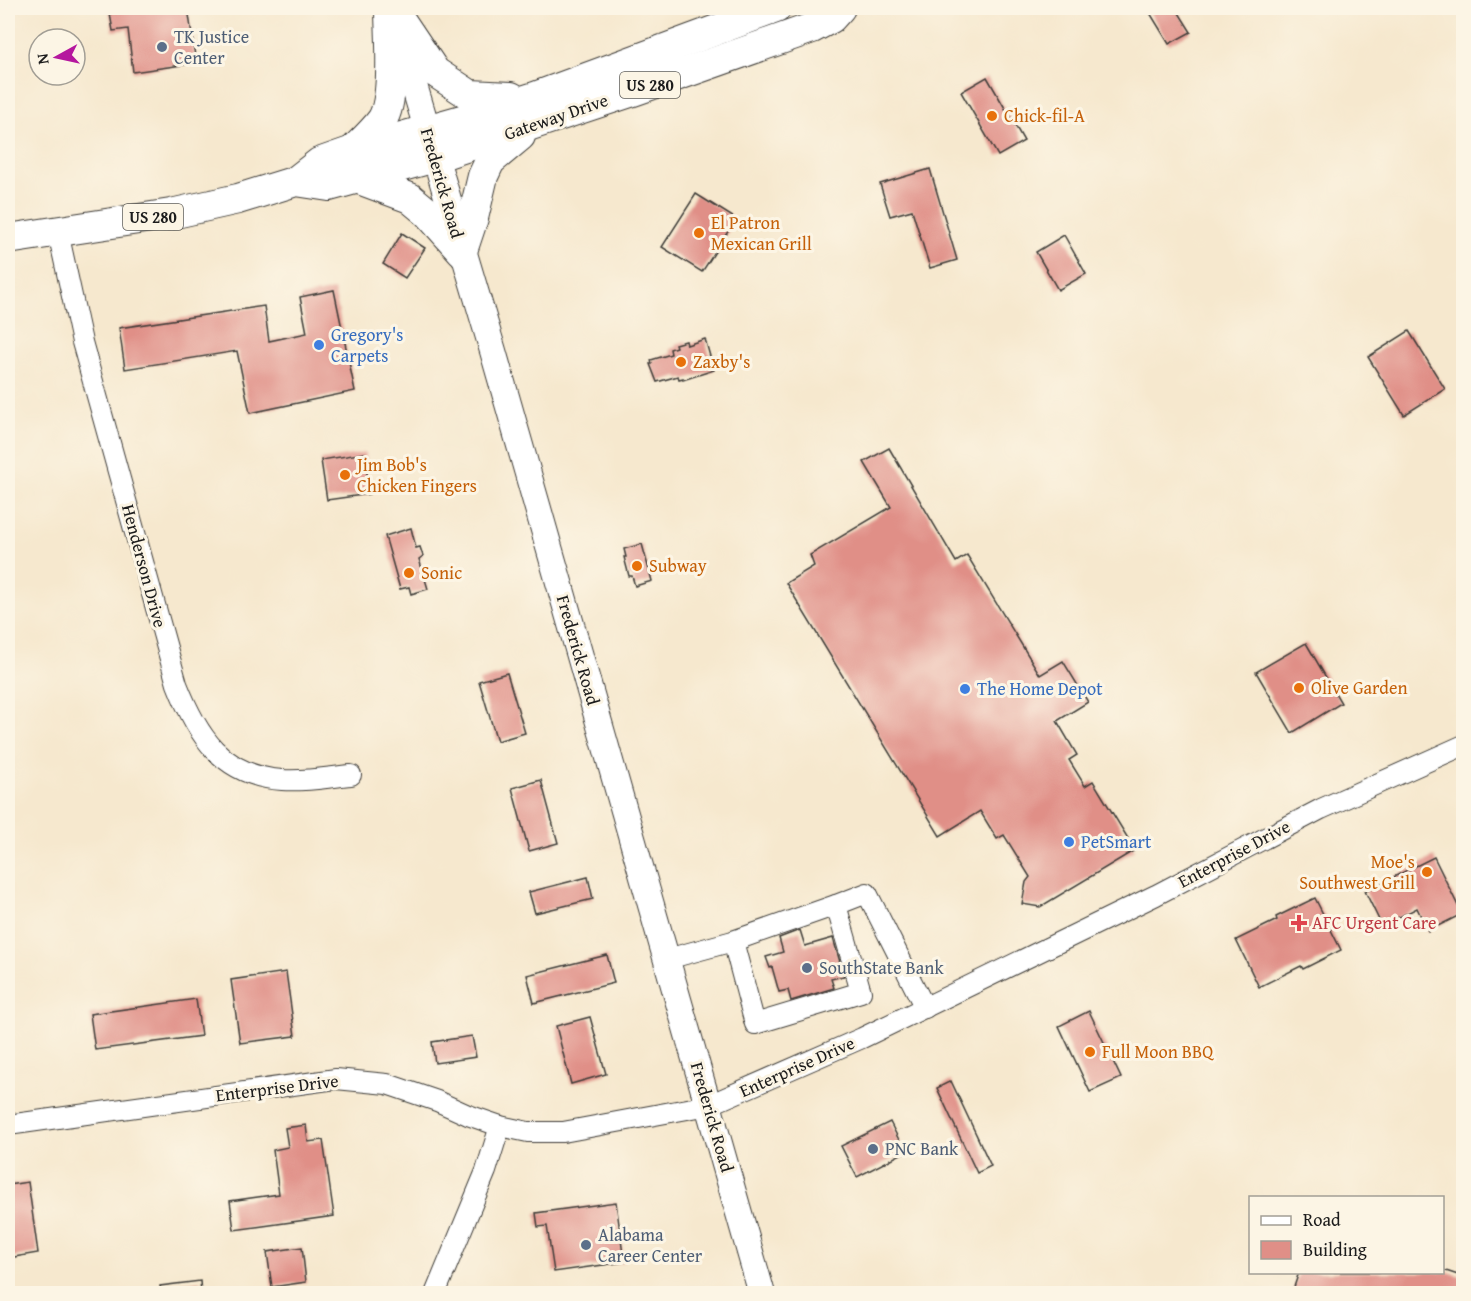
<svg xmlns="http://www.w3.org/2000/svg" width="1471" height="1301" font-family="'Gentium Book Plus',serif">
<rect width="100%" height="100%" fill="#fcf5e5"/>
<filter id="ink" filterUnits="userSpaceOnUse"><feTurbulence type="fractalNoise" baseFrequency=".0167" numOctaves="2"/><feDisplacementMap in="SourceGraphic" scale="12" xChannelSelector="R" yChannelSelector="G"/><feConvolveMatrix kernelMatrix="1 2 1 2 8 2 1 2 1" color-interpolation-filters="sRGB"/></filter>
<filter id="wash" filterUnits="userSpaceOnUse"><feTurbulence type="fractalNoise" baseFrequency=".008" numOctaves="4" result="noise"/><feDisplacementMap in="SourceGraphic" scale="24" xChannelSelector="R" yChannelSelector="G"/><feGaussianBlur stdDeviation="1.35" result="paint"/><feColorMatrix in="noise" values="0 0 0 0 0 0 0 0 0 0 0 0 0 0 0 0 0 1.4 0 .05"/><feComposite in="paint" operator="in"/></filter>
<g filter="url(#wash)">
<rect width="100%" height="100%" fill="#f6e8ce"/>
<g id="blocks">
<g fill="#e08f87">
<polygon points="109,8 188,8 196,63 133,72 128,29 113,31"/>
<polygon points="1147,8 1176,8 1191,32 1169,44"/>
<polygon points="987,77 1024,141 998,156 961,92"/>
<polygon points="930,169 957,260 930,268 912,210 890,216 880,184"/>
<polygon points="696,194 736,219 702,272 662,247"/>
<polygon points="402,233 425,248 405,278 383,264"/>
<polygon points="1064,235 1086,274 1058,290 1036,252"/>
<polygon points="334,290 355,391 250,413 237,351 125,369 119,328 264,306 269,341 307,333 300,297"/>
<polygon points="1409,331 1445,389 1404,415 1368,357"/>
<polygon points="705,339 714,370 683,380 683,378 679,379 678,376 657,382 650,364 652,364 651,360 671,354 670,349 676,347 675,344 686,341 687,345"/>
<polygon points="889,448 956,562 967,555 1040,675 1063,661 1088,702 1057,721 1077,755 1069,760 1085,786 1093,781 1135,850 1040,907 1022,904 1026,882 1030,877 1004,835 997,839 980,811 940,836 786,583 814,566 810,555 891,507 864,462"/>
<polygon points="365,453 369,494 327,500 321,460"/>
<polygon points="411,528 416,548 420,547 423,556 419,559 428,589 411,594 409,587 400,589 385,536"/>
<polygon points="642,544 652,581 635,586 632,576 629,576 624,557 626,557 624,549"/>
<polygon points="1306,643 1341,703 1292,733 1256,672"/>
<polygon points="507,673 525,733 497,741 479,681"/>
<polygon points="541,780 558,843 529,851 512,788"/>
<polygon points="1434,857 1462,914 1428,931 1417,908 1382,926 1365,891"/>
<polygon points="588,877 593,899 535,913 529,892"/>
<polygon points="1315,898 1341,950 1303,969 1301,966 1259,987 1236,940 1277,920 1276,917"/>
<polygon points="800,930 805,946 833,938 844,976 831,979 834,988 791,1001 788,990 779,992 772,967 770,968 766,957 783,952 779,938"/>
<polygon points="607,955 614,983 534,1003 527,975"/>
<polygon points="286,972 295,1036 240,1043 231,980"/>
<polygon points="196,999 201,1036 95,1050 90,1014"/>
<polygon points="1089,1011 1121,1078 1090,1092 1059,1026"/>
<polygon points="590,1017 606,1074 571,1084 556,1026"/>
<polygon points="472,1036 476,1057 435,1063 432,1042"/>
<polygon points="951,1081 991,1166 977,1173 937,1088"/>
<polygon points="890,1122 905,1152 857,1177 841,1146"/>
<polygon points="306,1125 308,1142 323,1140 334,1216 234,1230 230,1201 279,1194 273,1150 288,1147 285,1128"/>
<polygon points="28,1182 38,1253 8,1258 8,1185"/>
<polygon points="616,1202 624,1262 554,1272 547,1226 538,1227 536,1213"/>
<polygon points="302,1247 306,1282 272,1287 267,1252"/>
<polygon points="1443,1270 1464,1277 1464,1293 1292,1293 1299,1272 1443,1272"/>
<polygon points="200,1281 201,1293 161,1293 160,1286"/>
</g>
</g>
</g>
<g filter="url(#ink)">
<use href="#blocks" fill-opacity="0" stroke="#3d3b37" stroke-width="1.5"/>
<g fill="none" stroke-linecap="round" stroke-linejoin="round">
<g stroke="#3d3b37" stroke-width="22">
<g id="minor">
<path d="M 58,232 L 82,342 L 177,684 C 197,735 222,776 282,780 C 305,782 329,777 351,775"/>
<polyline points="836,905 867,893 925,1008"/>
<polyline points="667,959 733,941 755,1024 861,992 836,905 733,941"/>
<polyline points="8,1125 336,1079 387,1084 437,1101 468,1115 500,1126 528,1132 563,1132 709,1105 862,1038 1156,895 1321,809 1464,745"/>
<polyline points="435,1294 486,1171 500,1126"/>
</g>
</g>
<g stroke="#3d3b37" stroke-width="28">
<polyline id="major" points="397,28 493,351 762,1294"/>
</g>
<g stroke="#3d3b37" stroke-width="32">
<g id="highway">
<polyline points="392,8 435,72 470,95 511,97"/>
<path d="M 353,151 C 363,141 374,131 382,120 C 396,98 390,35 390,8"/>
<polyline points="359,179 410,198 428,213 462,251 473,218 483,176 490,161 520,136"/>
<polyline points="296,181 329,186 435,157 633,91 812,28 831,18 840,8"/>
<polyline points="8,239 171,214 238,199 296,181 319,163 353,151 469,118 535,97 776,8"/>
</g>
</g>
<use href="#minor" stroke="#fff" stroke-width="20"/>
<use href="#major" stroke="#fff" stroke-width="26"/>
<use href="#highway" stroke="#fff" stroke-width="30"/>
</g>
</g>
<g fill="#5c6f8a" stroke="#fcf5e5" stroke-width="2">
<circle cx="162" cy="47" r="6"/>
<circle cx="807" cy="968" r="6"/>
<circle cx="873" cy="1149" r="6"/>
<circle cx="586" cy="1245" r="6"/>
</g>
<g fill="#e8710a" stroke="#fcf5e5" stroke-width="2">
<circle cx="992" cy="116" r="6"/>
<circle cx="699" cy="233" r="6"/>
<circle cx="681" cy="362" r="6"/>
<circle cx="345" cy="475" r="6"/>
<circle cx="637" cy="566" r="6"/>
<circle cx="409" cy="573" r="6"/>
<circle cx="1299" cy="688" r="6"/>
<circle cx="1427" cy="872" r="6"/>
<circle cx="1090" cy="1052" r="6"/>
</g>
<g fill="#3f7fe0" stroke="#fcf5e5" stroke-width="2">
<circle cx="319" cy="345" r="6"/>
<circle cx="965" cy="689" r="6"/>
<circle cx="1069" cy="842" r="6"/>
</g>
<path fill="#e0444e" stroke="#fcf5e5" stroke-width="2" d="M1296 914h6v6h6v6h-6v6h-6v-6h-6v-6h6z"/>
<g text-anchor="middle" stroke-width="6" stroke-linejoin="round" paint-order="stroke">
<g fill="#fcf5e5" stroke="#5f5d58" stroke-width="1.5">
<rect x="620" y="72" width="60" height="26" rx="4.5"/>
<rect x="123" y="204" width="60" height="26" rx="4.5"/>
</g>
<g font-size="16" font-weight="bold" fill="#1c1c1c">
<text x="650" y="91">US 280</text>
<text x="153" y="223">US 280</text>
</g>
<g font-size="18" fill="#4e5e75" stroke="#fcf5e5" text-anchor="start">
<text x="174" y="43">TK Justice<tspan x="174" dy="21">Center</tspan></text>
<text x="819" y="974">SouthState Bank</text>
<text x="885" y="1155">PNC Bank</text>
<text x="598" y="1241">Alabama<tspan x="598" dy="21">Career Center</tspan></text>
</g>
<g font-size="18" fill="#c56008" stroke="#fcf5e5" text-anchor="start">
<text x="1004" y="122">Chick-fil-A</text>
<text x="711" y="229">El Patron<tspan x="711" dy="21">Mexican Grill</tspan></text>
<text x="693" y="368">Zaxby's</text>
<text x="357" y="471">Jim Bob's<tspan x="357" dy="21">Chicken Fingers</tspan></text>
<text x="649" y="572">Subway</text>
<text x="421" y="579">Sonic</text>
<text x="1311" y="694">Olive Garden</text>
<text x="1415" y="868" text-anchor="end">Moe's<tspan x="1415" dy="21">Southwest Grill</tspan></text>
<text x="1102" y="1058">Full Moon BBQ</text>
</g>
<g font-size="18" fill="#1c1c1c" stroke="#fcf5e5">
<text transform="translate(556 117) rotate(-19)" y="6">Gateway Drive</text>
<text transform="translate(442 183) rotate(74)" y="6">Frederick Road</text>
<text transform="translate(144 566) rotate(75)" y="6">Henderson Drive</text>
<text transform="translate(578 650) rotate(74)" y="6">Frederick Road</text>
<text transform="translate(1234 854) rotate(-28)" y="6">Enterprise Drive</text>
<text transform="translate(797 1067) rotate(-24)" y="6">Enterprise Drive</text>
<text transform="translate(277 1088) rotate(-7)" y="6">Enterprise Drive</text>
<text transform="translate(712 1117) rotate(74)" y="6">Frederick Road</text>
</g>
<g font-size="18" fill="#366cbe" stroke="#fcf5e5" text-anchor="start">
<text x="331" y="341">Gregory's<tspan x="331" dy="21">Carpets</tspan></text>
<text x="977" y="695">The Home Depot</text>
<text x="1081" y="848">PetSmart</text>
</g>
<g font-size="18" fill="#be3a42" stroke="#fcf5e5" text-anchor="start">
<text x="1312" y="929">AFC Urgent Care</text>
</g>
</g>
<rect width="1471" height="1301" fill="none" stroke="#fcf5e5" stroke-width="30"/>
<rect x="1249" y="1196" width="195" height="78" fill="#fcf5e5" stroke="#a29e95" stroke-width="1.5"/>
<rect x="1261" y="1216" width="30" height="9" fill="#ffffff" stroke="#a29e95" stroke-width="1.5"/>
<text x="1303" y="1226" font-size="18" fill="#1c1c1c">Road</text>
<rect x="1261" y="1241" width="30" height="18" fill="#e08f87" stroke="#a29e95" stroke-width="1.5"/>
<text x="1303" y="1256" font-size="18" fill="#1c1c1c">Building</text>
<g transform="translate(57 57) rotate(262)"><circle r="28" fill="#fcf5e5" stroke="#a29e95" stroke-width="1.5"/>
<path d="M0-4.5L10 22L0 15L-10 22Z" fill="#b5179e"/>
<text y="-9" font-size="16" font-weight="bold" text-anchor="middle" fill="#1c1c1c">N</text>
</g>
</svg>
